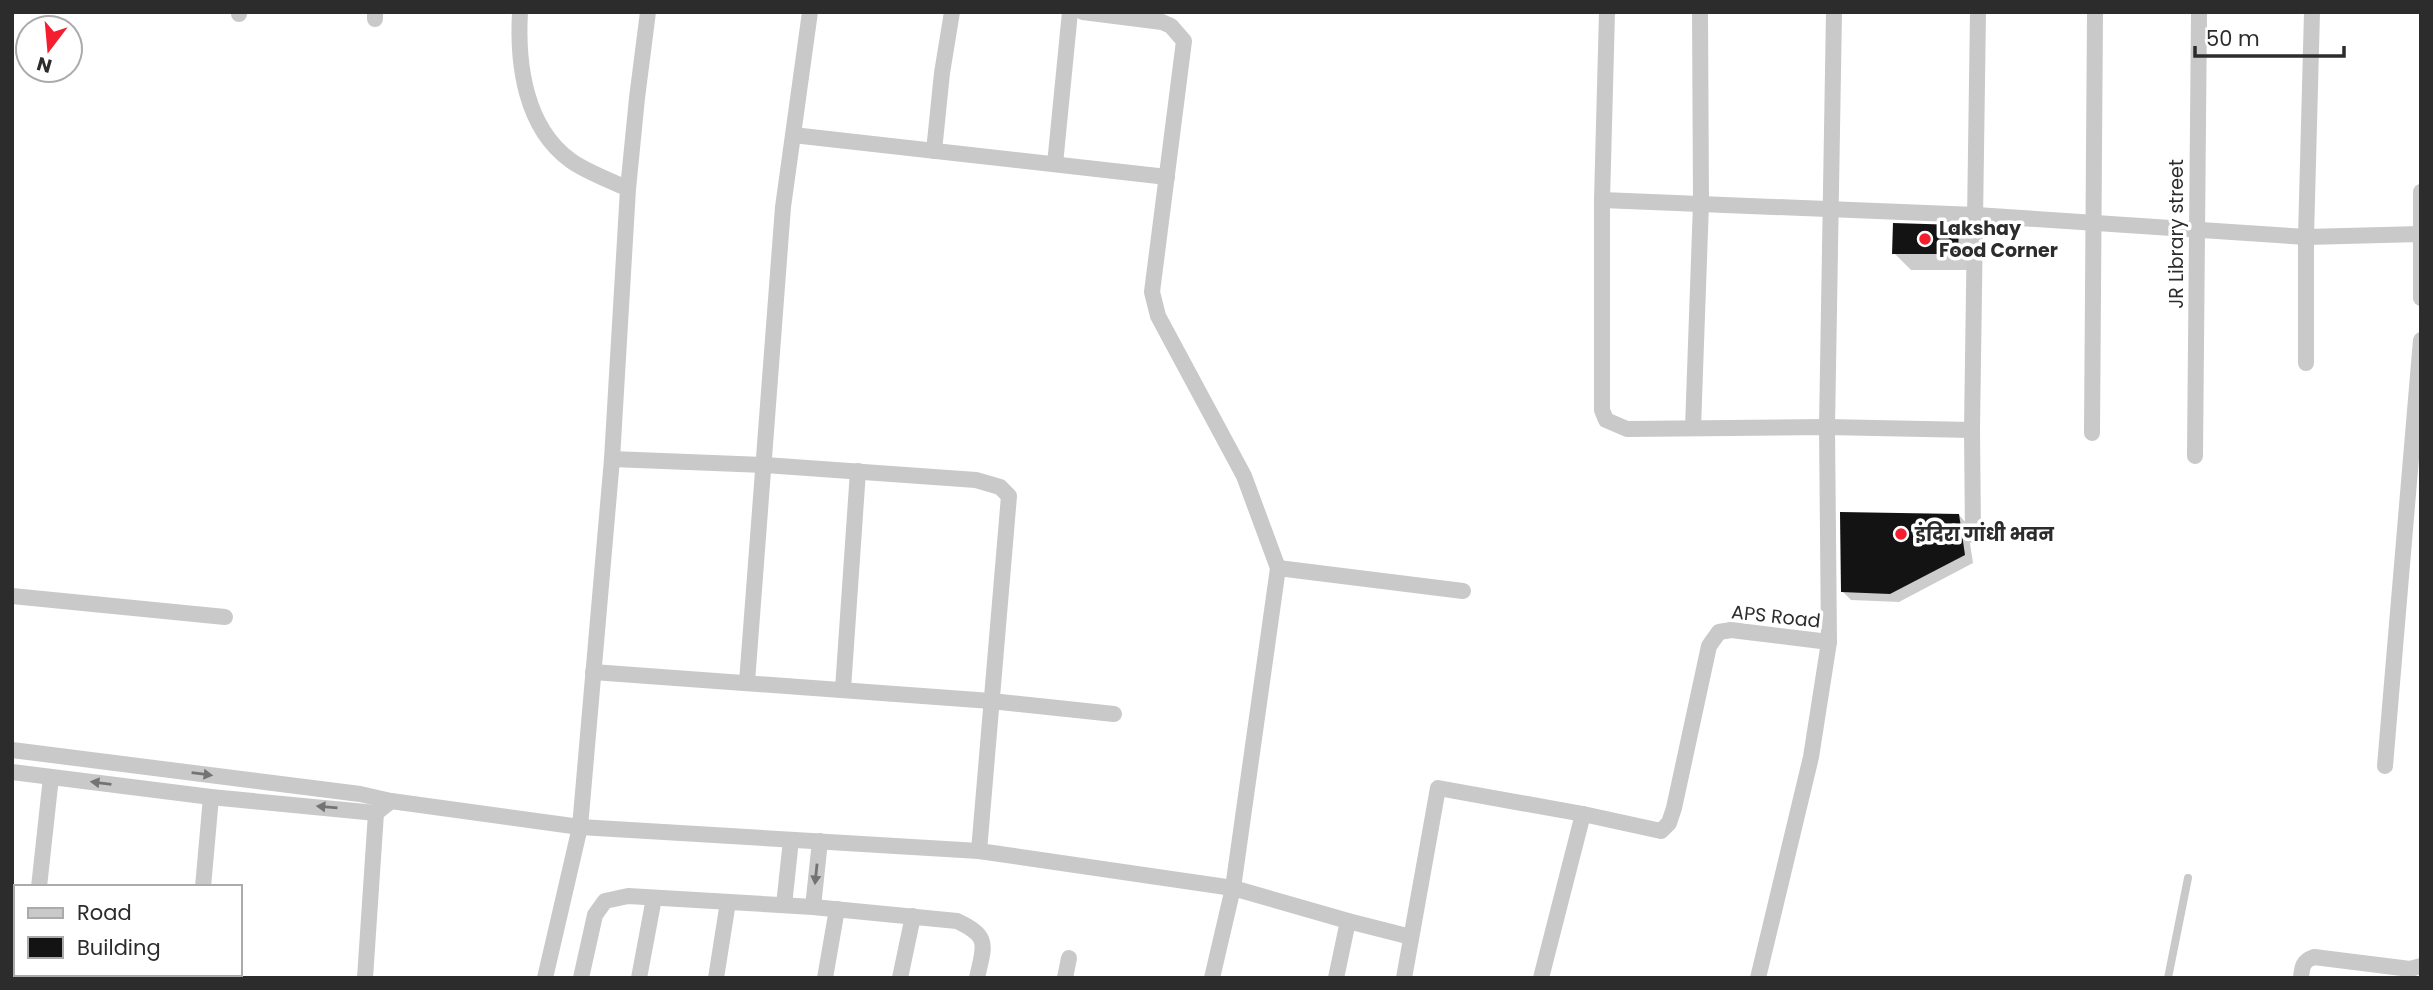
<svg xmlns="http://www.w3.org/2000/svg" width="2433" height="990" font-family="Poppins,'Noto Sans Devanagari',sans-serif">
<rect width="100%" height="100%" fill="#fff"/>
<g fill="#0003">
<polygon points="1958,227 1975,244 1974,270 1911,270 1894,253"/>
<polygon points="1959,515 1967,524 1973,563 1899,602 1851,600 1843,592"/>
</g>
<g fill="#131313">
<polygon points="1893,223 1959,225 1958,254 1892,254"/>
<polygon points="1840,512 1959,514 1965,555 1890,594 1841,592"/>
</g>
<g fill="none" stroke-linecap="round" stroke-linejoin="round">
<polyline stroke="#c9c9c9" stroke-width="8" points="2168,978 2188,878"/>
<g stroke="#c9c9c9" stroke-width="16">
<path d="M 520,12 C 517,64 525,127 570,160 C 586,172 610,180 628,189"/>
<polyline points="1083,12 1162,22 1171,26 1184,41 1152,292 1158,316 1244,476 1278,568"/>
<polyline points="1607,12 1602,200 1602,410 1606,420 1627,429 1827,427 1972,430"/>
<polyline points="239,14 239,12"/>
<polyline points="375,19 375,12"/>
<polyline points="793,135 1167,177"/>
<polyline points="934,151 942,73 952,12"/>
<polyline points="1055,164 1070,12"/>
<polyline points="2421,192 2421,298"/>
<polyline points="1602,200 1976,215 2306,237 2421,234"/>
<polyline points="2306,363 2306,237 2312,12"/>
<polyline points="1693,428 1701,203 1700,12"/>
<polyline points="2092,433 2095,12"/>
<polyline points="2195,456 2199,12"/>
<polyline points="612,459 765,465 976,480 1000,487 1009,496 979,851"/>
<polyline points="1973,535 1972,430 1978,12"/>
<polyline points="12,596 225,617"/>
<polyline points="593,672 991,701 1114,714"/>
<polyline points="747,682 783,207 810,12"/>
<polyline points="843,689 858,471"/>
<polyline points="12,750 360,794 391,801 580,827 979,851 1233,888 1348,921"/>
<polyline points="2385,766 2421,340"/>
<polyline points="12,772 211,797 376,813 391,801"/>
<polyline points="39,887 51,777"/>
<polyline points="203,887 211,797"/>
<polyline points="784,905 791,840"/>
<polyline points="813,907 820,841"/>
<polyline points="30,978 30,974"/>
<polyline points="195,978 196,974"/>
<polyline points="365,978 376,813"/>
<polyline points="545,978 580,827 612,459 628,189 637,98 648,12"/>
<path d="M 581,978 L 595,915 L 605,901 L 628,896 L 813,907 L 957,921 C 991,937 984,945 977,978"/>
<polyline points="639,978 654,898"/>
<polyline points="716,978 728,902"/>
<polyline points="825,978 837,909"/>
<polyline points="900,978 913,916"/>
<polyline points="1065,978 1069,958"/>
<polyline points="1212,978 1233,888 1278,568 1463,591"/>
<polyline points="1336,978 1348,921 1411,937"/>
<polyline points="1404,978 1438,788 1583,814 1661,831 1669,823 1674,808 1709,646 1719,632 1731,630 1829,642 1827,427 1834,12"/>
<polyline points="1541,978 1583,814"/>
<polyline points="1758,978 1811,757 1829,642"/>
<path d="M 2301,978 C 2302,966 2303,961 2314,957 L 2410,969 L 2421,966"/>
</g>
</g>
<defs><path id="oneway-solid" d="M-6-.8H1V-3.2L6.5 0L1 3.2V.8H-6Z" transform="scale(1.75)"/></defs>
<g fill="#737373">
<use href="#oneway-solid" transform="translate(202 774) rotate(7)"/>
<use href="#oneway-solid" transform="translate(101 783) rotate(-173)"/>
<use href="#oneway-solid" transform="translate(327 807) rotate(-175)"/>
<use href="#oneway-solid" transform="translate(816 874) rotate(96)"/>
</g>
<g fill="#f41e2e" stroke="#fff" stroke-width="2.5">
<circle cx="1925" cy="239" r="7"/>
<circle cx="1901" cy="534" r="7"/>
</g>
<g text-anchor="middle" stroke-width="7" stroke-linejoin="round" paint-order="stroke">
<g font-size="19" font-weight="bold" fill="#2c2c2c" stroke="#fff" text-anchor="start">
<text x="1939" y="235">Lakshay<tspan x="1939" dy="22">Food Corner</tspan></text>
<text x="1915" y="541">इंदिरा गांधी भवन</text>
</g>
<g font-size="19" fill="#2c2c2c" stroke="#fff">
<text transform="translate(2176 234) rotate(-90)" y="7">JR Library street</text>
<text transform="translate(1776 616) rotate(6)" y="7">APS Road</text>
</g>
</g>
<rect width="2433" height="990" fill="none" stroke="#2c2c2c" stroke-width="28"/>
<rect x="14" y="885" width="228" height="91" fill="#ffffff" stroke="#ababab" stroke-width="2"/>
<rect x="28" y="908" width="35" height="10" fill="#c9c9c9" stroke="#ababab" stroke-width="2"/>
<text x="77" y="920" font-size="21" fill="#2c2c2c">Road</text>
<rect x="28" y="937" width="35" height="21" fill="#131313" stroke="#ababab" stroke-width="2"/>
<text x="77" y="955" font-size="21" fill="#2c2c2c">Building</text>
<g transform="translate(49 49) rotate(196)"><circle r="33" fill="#ffffff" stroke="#ababab" stroke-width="2"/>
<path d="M0-5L12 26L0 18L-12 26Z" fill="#f41e2e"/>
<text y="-10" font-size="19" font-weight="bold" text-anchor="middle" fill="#2c2c2c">N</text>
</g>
<path d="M2195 46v10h149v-10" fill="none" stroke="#2c2c2c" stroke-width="3.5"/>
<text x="2206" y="46" font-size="21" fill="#2c2c2c" stroke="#ffffff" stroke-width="5" paint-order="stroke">50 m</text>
</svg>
